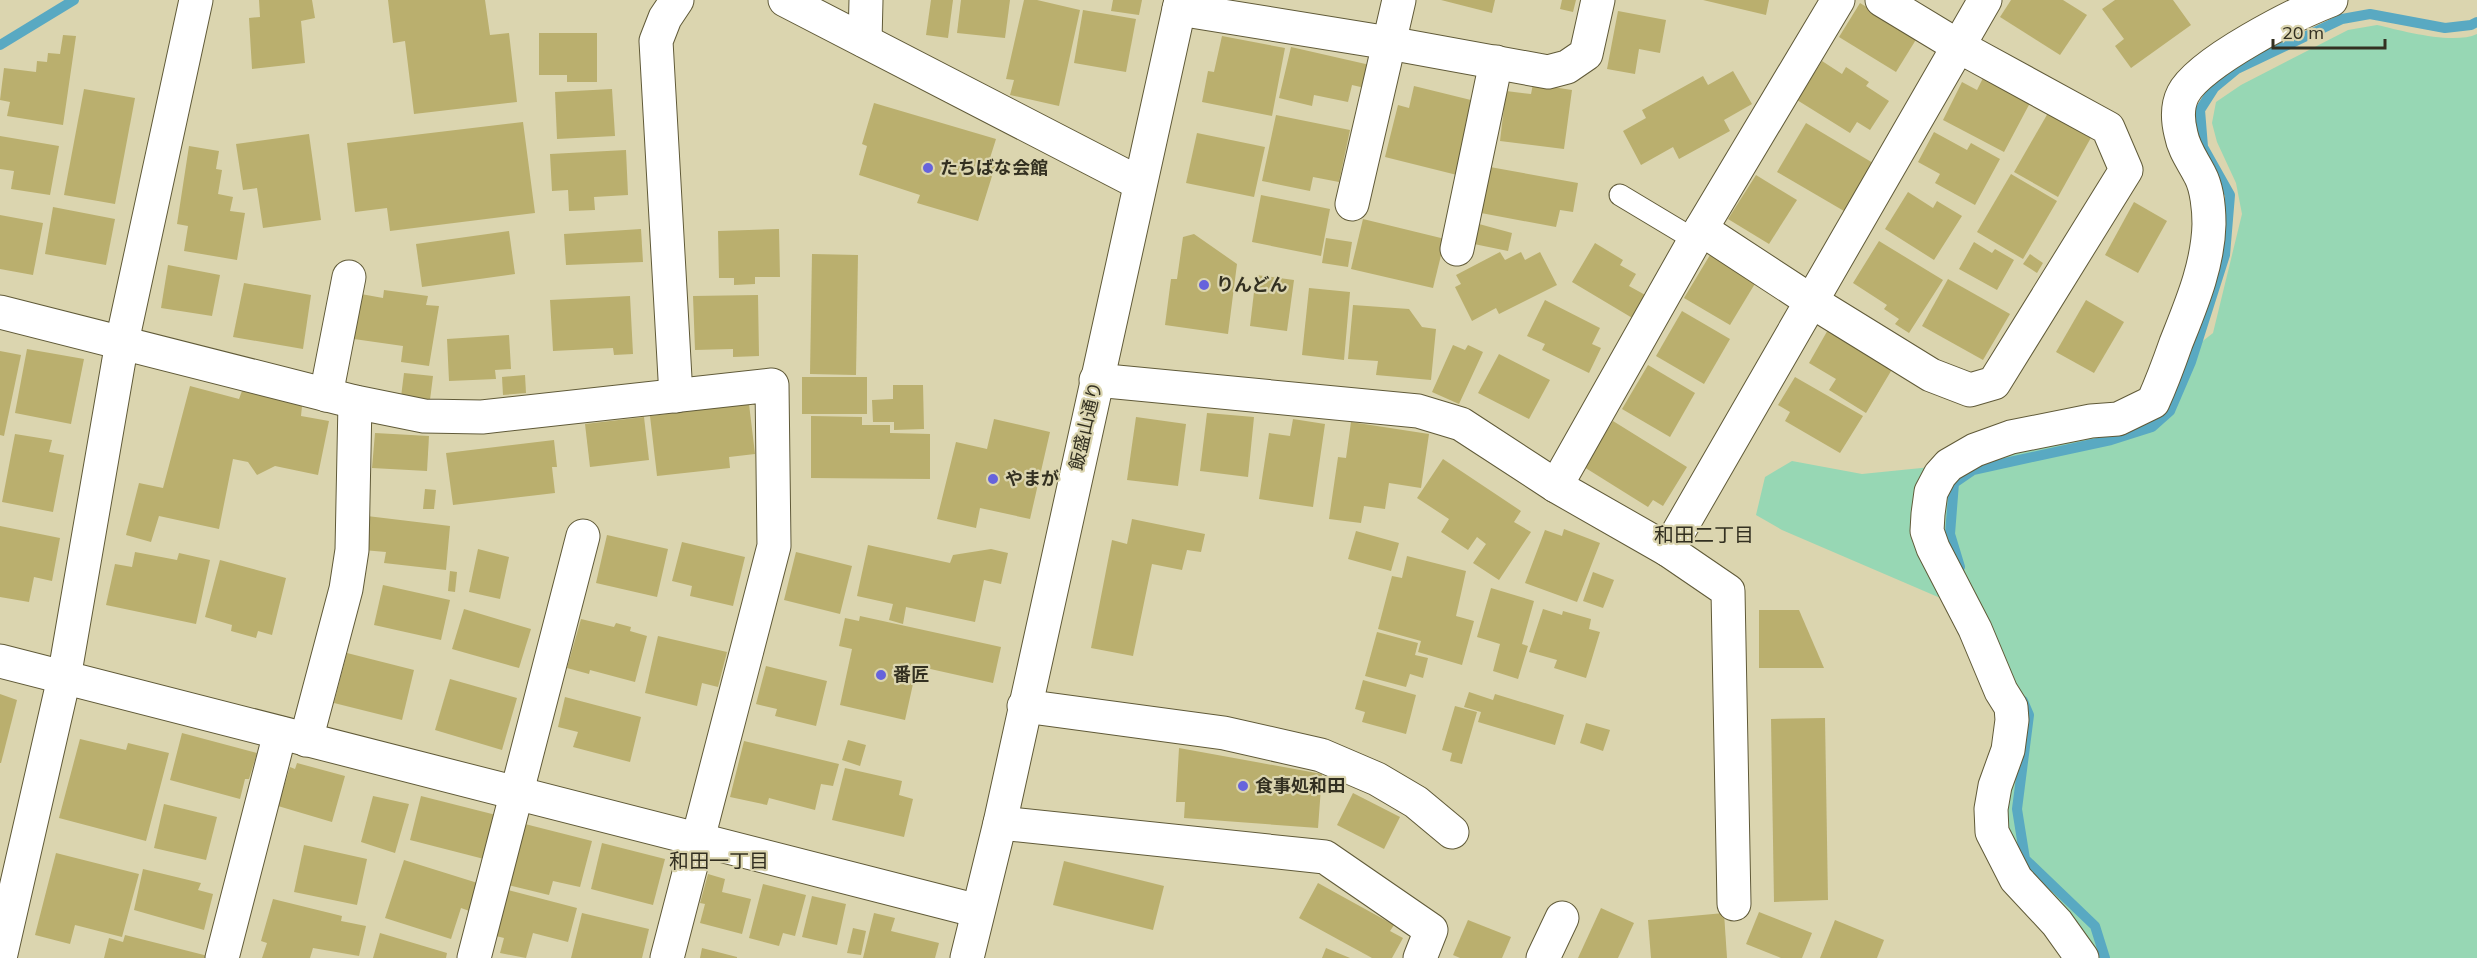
<svg xmlns="http://www.w3.org/2000/svg" width="2477" height="958" font-family="Mulish,'Noto Sans JP',sans-serif">
<rect width="100%" height="100%" fill="#dbd5af"/>
<path fill="#97d7b4" d="M 2377,25 C 2403,31 2453,45 2477,34 L 2477,958 L 2073,958 L 2002,855 L 2008,697 L 1975,618 L 1938,597 L 1782,530 L 1756,515 L 1765,477 L 1792,461 L 1862,474 L 1961,464 L 2120,406 L 2213,333 L 2242,214 L 2236,183 L 2217,142 L 2212,123 L 2216,102 L 2241,85 L 2348,30 Z"/>
<g fill="none" stroke-linecap="round" stroke-linejoin="round">
<g stroke="#59a9c2" stroke-width="10">
<polyline points="0,45 74,0"/>
<polyline points="1960,567 1950,534 1954,483 1973,470 2111,440 2152,427 2170,411 2191,362 2225,255 2230,195 2203,147 2200,110 2214,88 2237,69 2342,19 2370,14 2445,28 2471,25 2477,22"/>
<polyline points="2023,701 2029,715 2017,809 2025,859 2095,926 2105,958"/>
</g>
</g>
<g fill="#baaf6e">
<polygon points="259,0 312,0 315,18 301,21 305,63 252,69 249,18 260,17"/>
<polygon points="388,0 485,0 490,35 509,33 517,102 414,114 405,41 393,43"/>
<polygon points="931,0 953,0 948,38 926,35"/>
<polygon points="961,0 1010,0 1005,38 957,33"/>
<polygon points="1024,0 1037,0 1080,10 1059,106 1010,95 1014,80 1006,79"/>
<polygon points="1113,0 1142,0 1139,15 1111,11"/>
<polygon points="1441,0 1495,0 1492,13"/>
<polygon points="1562,0 1576,0 1573,12 1560,9"/>
<polygon points="1703,0 1769,0 1766,15"/>
<polygon points="2011,0 2063,0 2087,15 2060,55 2000,17"/>
<polygon points="2115,0 2173,0 2191,25 2131,68 2115,46 2124,39 2102,9"/>
<polygon points="1860,3 1917,38 1896,72 1839,37"/>
<polygon points="1083,10 1136,19 1126,72 1074,63"/>
<polygon points="1618,11 1666,20 1660,53 1639,49 1635,74 1607,69"/>
<polygon points="539,33 597,33 597,82 567,82 567,75 539,75"/>
<polygon points="63,35 76,36 63,125 7,116 10,102 0,100 4,68 36,72 37,61 47,62 48,53 60,54"/>
<polygon points="1222,36 1285,48 1272,116 1202,102 1208,71 1214,72"/>
<polygon points="1291,47 1370,65 1365,88 1352,85 1348,102 1314,95 1312,106 1279,98"/>
<polygon points="1822,61 1842,74 1846,67 1869,82 1866,86 1889,101 1870,130 1857,122 1850,133 1797,100"/>
<polygon points="1733,71 1752,104 1724,120 1730,131 1679,159 1673,147 1641,165 1623,131 1646,118 1642,110 1703,76 1708,85"/>
<polygon points="1984,76 2031,101 2004,152 1943,120 1962,82 1977,90"/>
<polygon points="1533,84 1572,90 1564,149 1500,141 1506,91 1531,94"/>
<polygon points="1414,86 1479,102 1461,176 1385,157 1398,105 1409,108"/>
<polygon points="84,89 135,98 115,204 64,195"/>
<polygon points="612,89 615,136 557,139 555,92"/>
<polygon points="874,103 996,139 990,158 997,160 978,221 917,203 920,195 859,175 867,146 862,144"/>
<polygon points="2048,113 2093,134 2058,197 2014,172"/>
<polygon points="1276,115 1350,130 1339,182 1313,177 1310,191 1262,181"/>
<polygon points="523,122 535,213 390,231 387,208 355,212 347,143"/>
<polygon points="1806,123 1873,163 1844,211 1777,172"/>
<polygon points="1934,132 1967,150 1971,143 2000,159 1975,205 1935,183 1940,174 1918,162"/>
<polygon points="1197,133 1265,147 1254,197 1186,183"/>
<polygon points="309,134 321,220 263,228 257,188 243,190 236,144"/>
<polygon points="0,136 59,146 50,195 11,189 14,171 0,169"/>
<polygon points="189,146 219,151 216,169 222,170 218,194 233,197 230,211 245,213 237,260 184,251 188,226 177,224"/>
<polygon points="626,150 628,195 594,197 595,210 569,211 568,190 552,191 550,154"/>
<polygon points="1490,167 1578,183 1573,212 1560,210 1556,227 1481,213"/>
<polygon points="2011,174 2057,201 2023,259 1977,232"/>
<polygon points="1756,175 1797,200 1769,244 1728,219"/>
<polygon points="1908,192 1933,208 1937,201 1962,216 1934,260 1885,229"/>
<polygon points="1261,195 1330,209 1321,256 1252,242"/>
<polygon points="2134,202 2167,221 2138,273 2105,255"/>
<polygon points="53,207 115,219 106,265 45,254"/>
<polygon points="0,215 43,223 33,275 0,269"/>
<polygon points="1363,219 1445,239 1433,288 1351,269"/>
<polygon points="1479,224 1512,233 1508,251 1474,244"/>
<polygon points="641,229 643,262 566,265 564,234"/>
<polygon points="779,229 780,277 755,277 755,284 734,285 734,278 719,278 718,231"/>
<polygon points="509,231 515,274 422,287 416,244"/>
<polygon points="1194,234 1237,264 1228,334 1165,325 1171,279 1177,279 1183,237"/>
<polygon points="1326,238 1352,242 1348,267 1322,263"/>
<polygon points="1879,241 1943,280 1909,333 1895,324 1899,319 1884,309 1887,305 1853,283"/>
<polygon points="1974,242 1992,253 1995,249 2014,260 1997,290 1959,269"/>
<polygon points="1595,243 1623,260 1620,265 1636,274 1629,286 1647,296 1634,319 1572,282"/>
<polygon points="1713,250 1759,277 1730,325 1684,298"/>
<polygon points="1500,252 1505,260 1521,252 1525,260 1540,252 1557,285 1499,314 1496,308 1472,321 1455,287 1461,284 1456,275"/>
<polygon points="812,254 858,255 856,375 810,374"/>
<polygon points="2030,254 2043,263 2037,273 2023,264"/>
<polygon points="168,265 220,275 212,316 161,308"/>
<polygon points="1256,275 1294,280 1287,331 1250,326"/>
<polygon points="1948,279 2010,314 1983,360 1922,326"/>
<polygon points="244,283 311,295 303,349 233,337"/>
<polygon points="1309,288 1350,292 1344,360 1302,355"/>
<polygon points="384,290 428,296 426,305 439,306 429,366 401,362 403,346 354,339 361,294 383,298"/>
<polygon points="758,295 759,356 733,357 733,349 695,350 693,296"/>
<polygon points="630,296 633,354 614,355 613,348 553,351 550,300"/>
<polygon points="1545,300 1600,328 1592,344 1601,348 1589,373 1542,350 1545,344 1527,336"/>
<polygon points="2086,300 2124,322 2094,373 2056,352"/>
<polygon points="1353,305 1409,309 1422,327 1436,329 1431,380 1376,375 1378,361 1348,359"/>
<polygon points="1682,311 1730,339 1704,384 1656,356"/>
<polygon points="1829,328 1894,366 1866,413 1829,390 1836,379 1809,363"/>
<polygon points="509,335 511,369 495,370 496,379 449,381 447,339"/>
<polygon points="1453,345 1465,350 1468,345 1483,352 1459,404 1432,392"/>
<polygon points="27,349 84,359 71,424 15,413"/>
<polygon points="0,351 21,355 4,436 0,435"/>
<polygon points="1499,354 1550,380 1529,419 1478,393"/>
<polygon points="1648,365 1695,393 1670,437 1622,409"/>
<polygon points="404,373 433,376 430,400 401,397"/>
<polygon points="525,375 526,393 503,395 502,377"/>
<rect x="802" y="377" width="65" height="37"/>
<polygon points="1795,377 1863,416 1840,453 1785,421 1790,412 1778,405"/>
<polygon points="893,385 923,385 924,429 894,430 894,422 873,422 872,400 893,399"/>
<polygon points="190,386 239,399 242,391 302,406 301,416 329,421 318,475 275,466 257,475 248,462 233,459 219,529 159,516 151,542 126,535 139,483 163,488"/>
<polygon points="749,404 755,454 729,457 730,468 657,476 650,416"/>
<polygon points="1207,413 1254,417 1248,477 1200,471"/>
<polygon points="811,416 862,417 862,425 890,425 890,433 930,434 930,479 811,478"/>
<polygon points="644,417 649,460 590,467 585,424"/>
<polygon points="1136,417 1186,424 1178,486 1127,480"/>
<polygon points="994,419 1050,432 1030,519 980,508 976,528 937,519 956,442 987,449"/>
<polygon points="1293,419 1325,424 1313,507 1259,499 1269,433 1290,436"/>
<polygon points="1613,421 1687,467 1663,506 1653,500 1648,507 1584,467"/>
<polygon points="1351,422 1429,434 1421,488 1389,483 1385,509 1364,506 1361,523 1329,519 1338,457 1346,458"/>
<polygon points="375,433 429,436 427,471 372,468"/>
<polygon points="15,434 52,440 49,452 64,455 53,512 2,502"/>
<polygon points="554,440 557,467 552,467 555,493 453,505 446,453"/>
<polygon points="1443,459 1521,511 1514,522 1531,532 1499,580 1473,563 1486,544 1477,537 1468,550 1441,532 1449,519 1417,498"/>
<polygon points="425,489 436,490 434,509 423,509"/>
<polygon points="367,516 450,526 446,570 384,563 386,552 363,550"/>
<polygon points="1132,519 1205,534 1201,552 1187,550 1182,570 1152,564 1133,656 1091,648 1112,540 1127,544"/>
<polygon points="0,526 60,538 52,581 34,577 29,602 0,597"/>
<polygon points="1564,529 1600,543 1577,602 1525,583 1545,530 1562,536"/>
<polygon points="1356,531 1399,543 1391,571 1348,559"/>
<polygon points="607,535 668,549 657,597 596,583"/>
<polygon points="682,542 745,557 733,606 690,596 692,586 672,581"/>
<polygon points="868,545 950,563 953,555 991,549 1008,553 1001,584 984,580 975,622 906,607 903,624 889,620 893,604 857,596"/>
<polygon points="478,549 509,557 500,599 469,592"/>
<polygon points="135,552 177,560 179,553 210,560 196,624 106,605 115,564 132,567"/>
<polygon points="796,552 852,566 840,614 784,600"/>
<polygon points="1407,556 1466,571 1456,616 1474,621 1462,665 1418,652 1421,641 1378,629 1392,576 1402,578"/>
<polygon points="220,560 286,578 272,635 258,631 256,638 231,631 232,625 205,617"/>
<polygon points="450,571 457,572 455,592 448,591"/>
<polygon points="1593,572 1614,580 1603,608 1583,601"/>
<polygon points="383,585 450,600 441,640 374,625"/>
<polygon points="1491,588 1534,601 1522,644 1528,646 1518,679 1493,671 1500,644 1477,637"/>
<polygon points="464,609 531,629 519,668 452,649"/>
<polygon points="1543,609 1562,615 1563,611 1591,619 1589,629 1600,632 1586,678 1554,668 1557,660 1529,652"/>
<polygon points="1759,610 1799,610 1824,668 1759,668"/>
<polygon points="860,616 1001,647 993,683 917,666 905,720 840,705 852,649 839,646 845,618 859,621"/>
<polygon points="581,619 614,627 616,623 631,627 630,631 647,636 635,682 590,670 589,674 567,668"/>
<polygon points="1377,632 1418,643 1415,655 1428,658 1423,678 1410,674 1406,687 1365,676"/>
<polygon points="658,636 727,652 718,687 702,683 697,706 645,693"/>
<polygon points="347,653 414,670 402,720 334,703"/>
<polygon points="766,666 827,681 816,726 775,716 777,709 756,704"/>
<polygon points="450,679 517,698 502,750 435,730"/>
<polygon points="1363,680 1416,695 1406,734 1362,722 1365,712 1355,709"/>
<polygon points="1469,692 1493,700 1495,694 1564,715 1555,745 1478,722 1481,712 1464,707"/>
<polygon points="0,694 17,700 1,763 0,763"/>
<polygon points="565,697 641,717 630,762 573,747 578,732 558,727"/>
<polygon points="1455,706 1477,712 1462,764 1450,761 1452,753 1442,750"/>
<polygon points="1825,718 1828,900 1774,902 1771,719"/>
<polygon points="1586,723 1610,730 1603,751 1580,743"/>
<polygon points="182,733 257,753 249,779 245,779 240,799 170,780"/>
<polygon points="80,739 126,750 128,743 169,753 146,841 59,818"/>
<polygon points="848,740 866,745 860,766 842,760"/>
<polygon points="744,741 839,764 833,786 821,784 815,810 769,798 767,805 730,797"/>
<polygon points="1179,748 1322,774 1318,828 1184,818 1185,802 1176,802"/>
<polygon points="297,763 345,776 332,822 278,806 290,767 295,769"/>
<polygon points="845,768 902,781 899,795 913,799 904,837 832,820"/>
<polygon points="1353,793 1400,817 1384,849 1337,825"/>
<polygon points="373,796 409,804 395,853 361,842"/>
<polygon points="421,796 496,815 484,859 410,840"/>
<polygon points="164,804 217,817 206,860 154,848"/>
<polygon points="525,824 592,841 580,887 553,881 549,895 508,885"/>
<polygon points="602,843 665,859 653,905 591,889"/>
<polygon points="304,845 367,859 357,905 294,892"/>
<polygon points="56,853 139,874 122,937 75,925 70,944 35,935"/>
<polygon points="404,860 484,885 475,913 461,908 451,939 385,918"/>
<polygon points="1064,861 1164,886 1153,930 1053,905"/>
<polygon points="143,869 201,883 198,890 213,894 204,930 134,910"/>
<polygon points="708,874 725,879 722,892 751,899 742,934 700,923 705,904 700,903"/>
<polygon points="1318,883 1394,925 1390,931 1403,938 1392,958 1372,958 1299,918"/>
<polygon points="763,884 806,895 795,936 783,933 779,946 749,938"/>
<polygon points="508,890 577,908 568,942 533,933 526,958 500,953 504,938 496,936"/>
<polygon points="812,896 846,904 837,945 802,937"/>
<polygon points="273,899 342,916 341,921 366,926 359,956 313,948 310,958 262,958 267,943 261,941"/>
<polygon points="1601,908 1634,923 1618,958 1578,958"/>
<polygon points="1759,912 1812,933 1802,958 1781,958 1746,944"/>
<polygon points="582,913 649,929 642,958 571,958"/>
<polygon points="874,913 895,918 891,931 939,943 935,958 863,958"/>
<polygon points="1724,913 1727,958 1651,958 1648,920"/>
<polygon points="1468,920 1511,937 1502,958 1460,958 1453,955"/>
<polygon points="1835,920 1884,940 1877,958 1820,958"/>
<polygon points="853,928 866,931 861,955 847,953"/>
<polygon points="380,933 447,953 446,958 373,958"/>
<polygon points="125,935 212,957 212,958 104,958 109,938 123,942"/>
<polygon points="702,948 737,957 737,958 700,958"/>
<polygon points="1326,948 1350,958 1322,958"/>
</g>
<g fill="none" stroke-linecap="round" stroke-linejoin="round">
<g stroke="#605a38" stroke-width="23">
<polyline id="service" points="1620,195 1695,240"/>
</g>
<g stroke="#605a38" stroke-width="35">
<g id="minor">
<polyline points="785,0 1139,183"/>
<polyline points="1179,9 1389,43 1548,72 1567,67 1586,54 1598,0"/>
<polyline points="865,41 866,0"/>
<polyline points="1352,204 1399,0"/>
<polyline points="1701,229 1811,301 1931,375 1970,390 1994,383 2126,170 2108,128 1958,46 1882,0"/>
<polyline points="1457,249 1496,62"/>
<polyline points="0,312 355,402 424,416 482,417 772,385 774,546 667,958"/>
<polyline points="1096,380 1418,411 1461,424 1556,486 1668,550 1985,0"/>
<polyline points="326,395 349,277"/>
<polyline points="676,396 656,41 665,18 677,0"/>
<polyline points="1556,486 1701,229 1838,0"/>
<polyline points="1668,550 1728,591 1734,904"/>
<polyline points="0,661 978,911"/>
<polyline points="1024,706 1224,733 1321,755 1377,779 1416,802 1452,832"/>
<polyline points="306,740 346,589 352,550 355,402"/>
<polyline points="1000,823 1325,857 1431,930 1420,958"/>
<polyline points="0,958 64,678 122,342 196,0"/>
<polyline points="222,958 280,733"/>
<polyline points="474,958 583,536"/>
<polyline points="1543,958 1562,918"/>
<path d="M 2082,958 L 2057,923 L 2016,879 L 1992,832 L 1991,809 L 1995,786 L 2008,750 L 2012,720 L 2011,707 L 2001,691 L 1975,629 L 1933,548 L 1927,531 L 1928,514 L 1931,492 L 1940,475 L 1949,465 L 1975,450 L 2011,437 L 2091,421 L 2118,419 L 2153,402 C 2162,382 2169,363 2176,343 C 2191,305 2208,266 2209,224 C 2209,210 2207,188 2200,175 C 2193,161 2184,150 2181,134 C 2178,122 2177,106 2183,94 C 2199,62 2297,13 2331,0"/>
</g>
</g>
<g stroke="#605a38" stroke-width="35">
<polyline id="tertiary" points="967,958 1000,823 1181,0"/>
</g>
<use href="#service" stroke="#fff" stroke-width="21"/>
<use href="#minor" stroke="#fff" stroke-width="33"/>
<use href="#tertiary" stroke="#fff" stroke-width="33"/>
</g>
<g fill="#6663dc" stroke="#dbd5af" stroke-width="2">
<circle cx="928" cy="168" r="6"/>
<circle cx="1204" cy="285" r="6"/>
<circle cx="993" cy="479" r="6"/>
<circle cx="881" cy="675" r="6"/>
<circle cx="1243" cy="786" r="6"/>
</g>
<g text-anchor="middle" stroke-width="4.5" stroke-linejoin="round" paint-order="stroke">
<g font-size="18" font-weight="bold" fill="#333021" stroke="#dbd5af" text-anchor="start">
<text x="940" y="174">たちばな会館</text>
<text x="1216" y="291">りんどん</text>
<text x="1005" y="485">やまが</text>
<text x="893" y="681">番匠</text>
<text x="1255" y="792">食事処和田</text>
</g>
<g font-size="18" fill="#333021" stroke="#dbd5af">
<text transform="translate(1086 426) rotate(-77)" y="6">飯盛山通り</text>
</g>
<g font-size="20" fill="#333021" stroke="#dbd5af">
<text x="1704" y="542">和田二丁目</text>
<text x="719" y="868">和田一丁目</text>
</g>
</g>
<path d="M2273 39v9h112v-9" fill="none" stroke="#333021" stroke-width="3"/>
<text x="2282" y="39" font-size="18" fill="#333021" stroke="#dbd5af" stroke-width="4.5" paint-order="stroke">20 m</text>
</svg>
